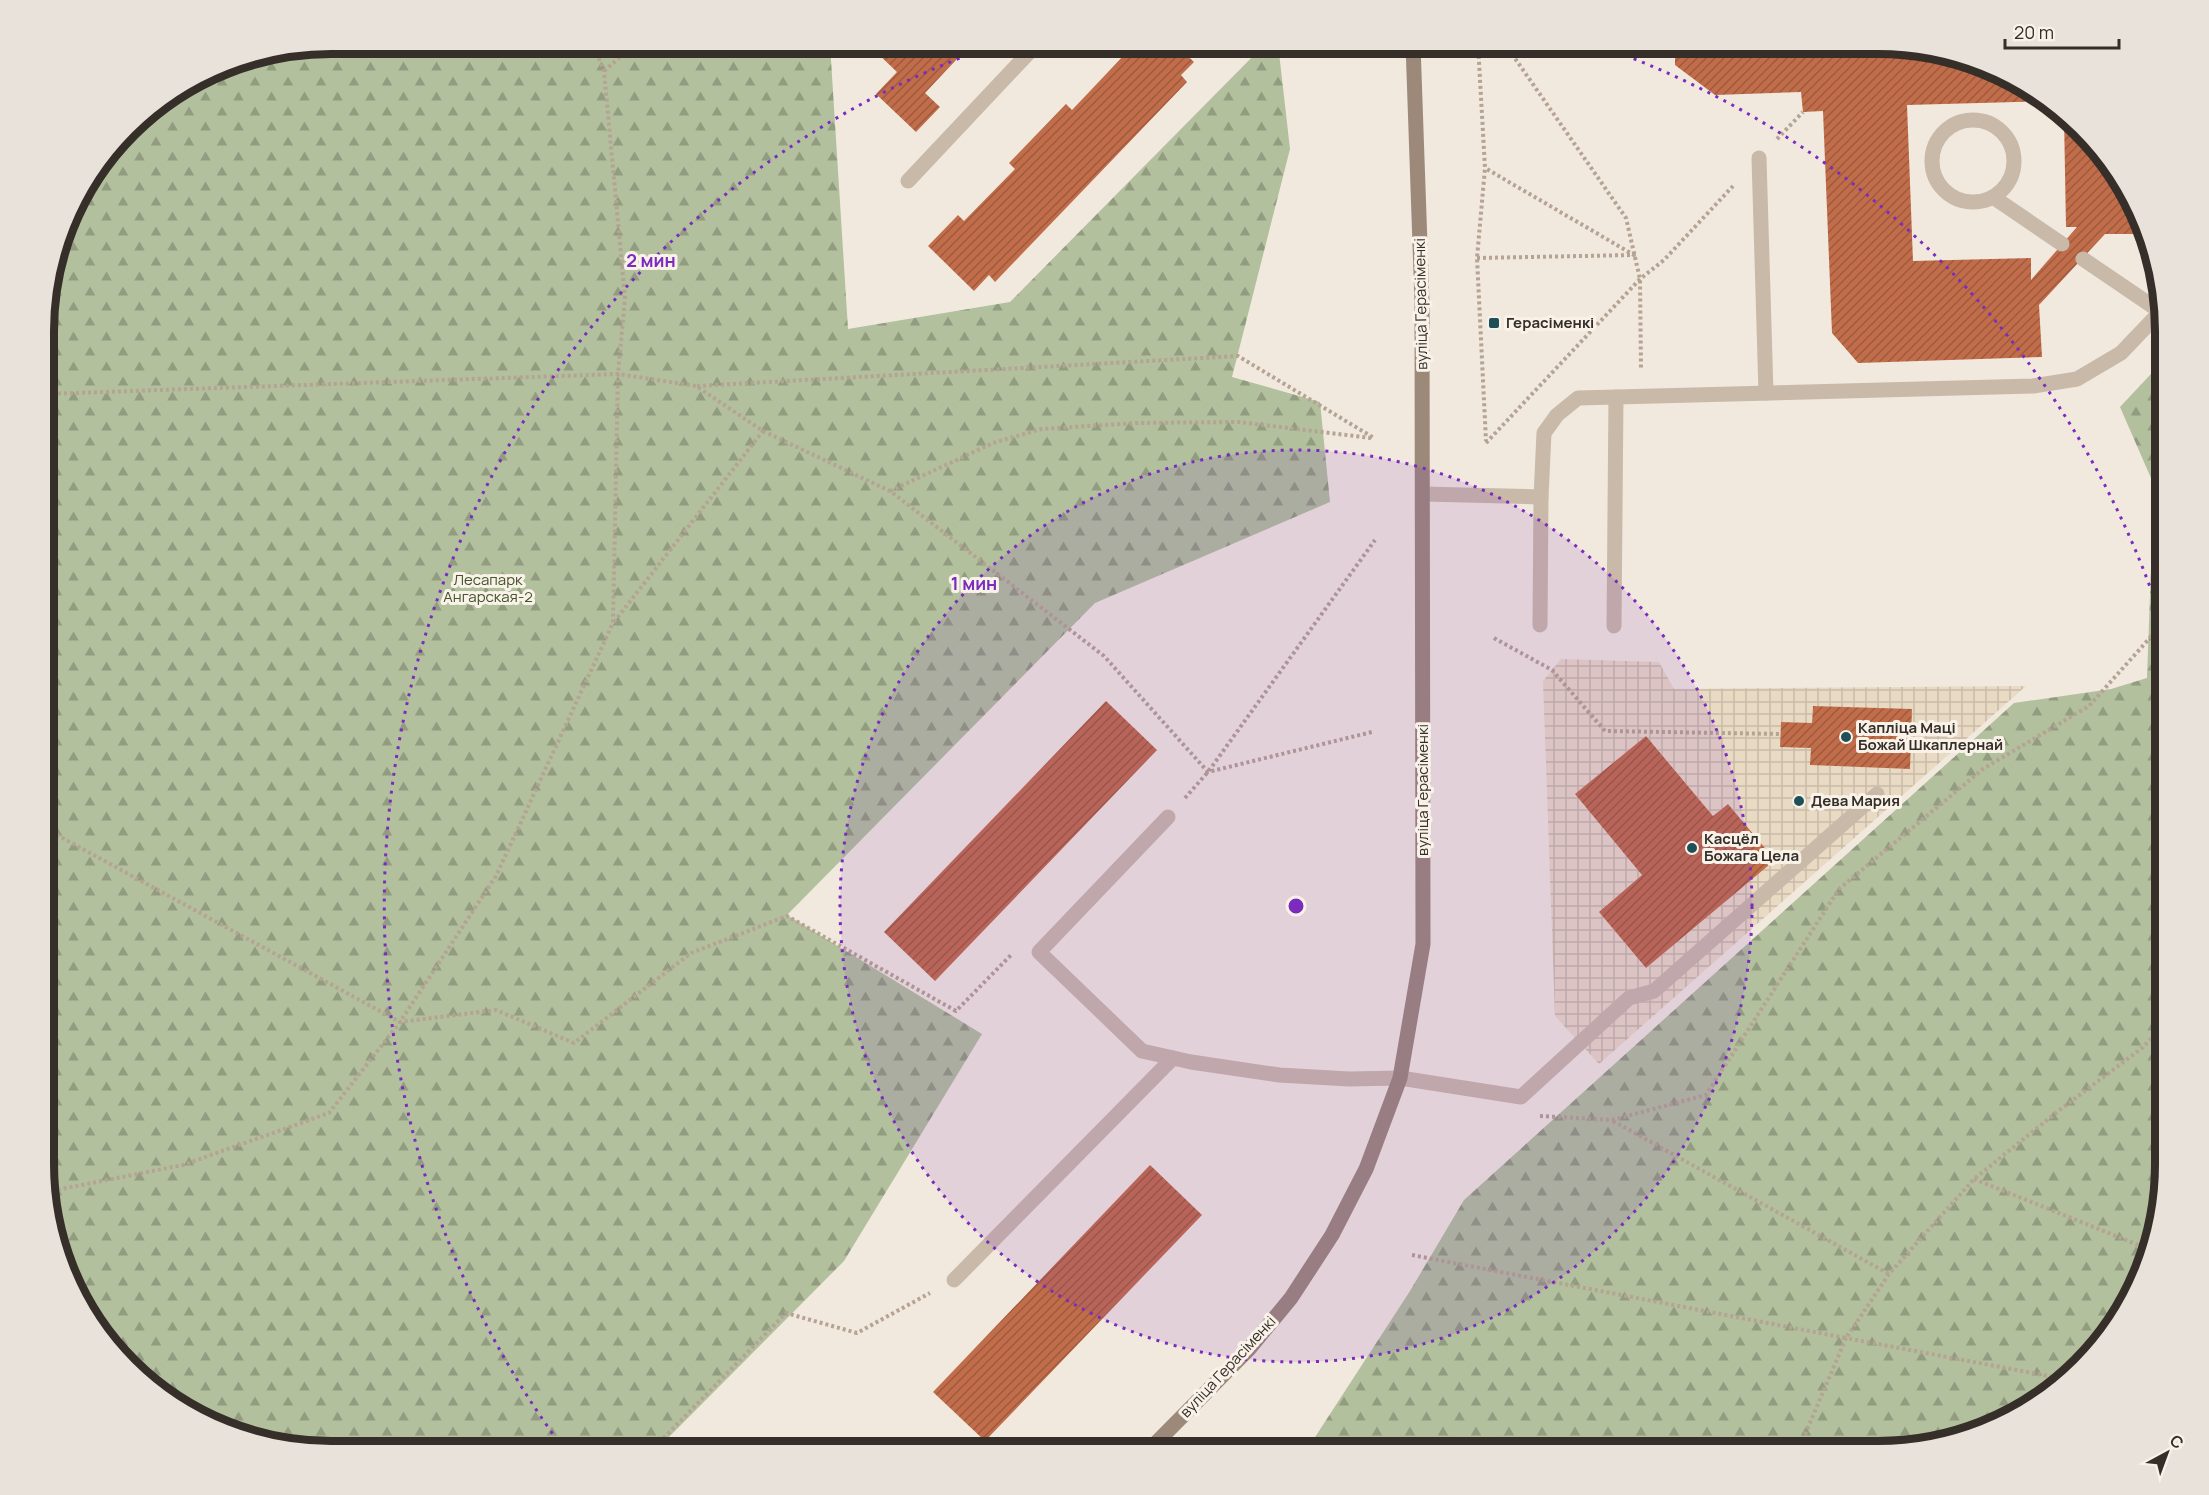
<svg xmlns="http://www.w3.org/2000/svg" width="2209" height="1495" font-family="Manrope,sans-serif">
<defs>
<pattern id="forest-firs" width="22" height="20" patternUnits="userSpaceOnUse" patternTransform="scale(1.5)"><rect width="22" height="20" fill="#b2c09d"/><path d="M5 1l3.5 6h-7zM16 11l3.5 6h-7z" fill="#929c80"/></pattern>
<pattern id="plaza-grid" width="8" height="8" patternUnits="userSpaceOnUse" patternTransform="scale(1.5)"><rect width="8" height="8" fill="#e9dac4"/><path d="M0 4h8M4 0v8" fill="none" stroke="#c8bba8"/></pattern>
<pattern id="building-hatch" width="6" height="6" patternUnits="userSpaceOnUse" patternTransform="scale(1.5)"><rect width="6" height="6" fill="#c26d4a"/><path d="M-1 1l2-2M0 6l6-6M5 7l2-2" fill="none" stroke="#9e5a3e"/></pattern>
</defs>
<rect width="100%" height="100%" fill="#f1e9dd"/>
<g fill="url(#forest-firs)">
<polygon points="331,44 830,44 848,329 1010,302 1265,44 1278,44 1290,149 1232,377 1320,402 1330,502 1095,603 787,915 982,1034 844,1261 655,1451 313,1451 239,1436 156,1392 82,1307 46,1201 46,294 73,204 141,115 222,65"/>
<polygon points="2165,359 2165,1182 2150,1256 2106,1339 2005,1422 1878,1451 1306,1451 1410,1291 1464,1200 2014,703 2111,689 2147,678 2154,485 2120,407"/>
</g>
<path fill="url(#plaza-grid)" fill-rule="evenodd" d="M 1561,659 L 1659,662 L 1674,689 L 2026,686 L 1599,1064 L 1555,1016 L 1543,681 ZM 1813,706 L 1912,710 L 1910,769 L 1811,765 L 1811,748 L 1780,746 L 1781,722 L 1812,723 ZM 1646,736 L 1713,816 L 1728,804 L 1775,860 L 1646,968 L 1599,912 L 1642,875 L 1586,786 Z"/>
<g fill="url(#building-hatch)">
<polygon points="878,44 971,44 925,93 940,107 916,132 876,94 897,72 873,49"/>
<polygon points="1125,44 1175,44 1194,62 1181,75 1187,82 995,282 989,275 974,291 928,246 958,215 964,221 1015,169 1009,163 1066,104 1072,110 1127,52 1121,48"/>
<polygon points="1675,44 1896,44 1970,59 2048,101 1907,105 1913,261 2031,258 2031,280 2077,227 2066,227 2064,117 2136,204 2144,234 2105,234 2039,305 2042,357 1858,363 1832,333 1823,111 1803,112 1801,92 1715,95 1675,65"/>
<polygon points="1106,701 1157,750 935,981 884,932"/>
<polygon points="1813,706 1912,709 1910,769 1810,765 1811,748 1780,747 1781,722 1812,723"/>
<polygon points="1646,736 1713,816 1728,804 1775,860 1646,968 1599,912 1642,875 1575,794"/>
<polygon points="1150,1165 1202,1215 985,1441 933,1392"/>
</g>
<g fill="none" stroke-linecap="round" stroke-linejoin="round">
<g stroke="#b5a393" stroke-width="4" stroke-dasharray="3 3" stroke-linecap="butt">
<polyline points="1478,44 1485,168 1477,258 1486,441"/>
<polyline points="1505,44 1626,218 1640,279 1641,369"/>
<polyline points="604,71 635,44"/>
<polyline points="1777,139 1803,112"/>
<polyline points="1477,258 1634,255 1485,168"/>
<polyline points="697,386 1238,356 1374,438"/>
<polyline points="46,394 618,374 696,386 763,431 890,491 1104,656 1208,772 1372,732"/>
<polyline points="1486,443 1640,279 1664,260 1733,186"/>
<polyline points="890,491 993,443 1041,429 1137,423 1239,422 1371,438"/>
<polyline points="614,622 763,431"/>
<polyline points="1494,638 1552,670 1605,731 1781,734"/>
<polyline points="1185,798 1208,772 1375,540"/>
<polyline points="46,829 400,1022 496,1010 574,1043 691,953 787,916 956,1011 1012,954"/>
<polyline points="1540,1116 1612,1120 1706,1095 1839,889 1983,769 2089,706 2165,621"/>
<polyline points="1613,1121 1889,1274"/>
<polyline points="1974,1179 2151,1250"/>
<polyline points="46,1192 183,1165 329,1113 400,1022 496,876 613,623 618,374 625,298 604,71 593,44"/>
<polyline points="1412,1255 1846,1338 1889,1274 1974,1179 2057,1112 2142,1048 2165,1024"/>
<polyline points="651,1451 786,1313 857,1333 930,1293"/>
<polyline points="1798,1451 1846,1338 2059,1378"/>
</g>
<g stroke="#c9b9a9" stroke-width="15">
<circle cx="1973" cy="161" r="41"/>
<polyline points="1759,158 1766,393"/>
<polyline points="908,181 1037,44"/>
<polyline points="1993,197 2062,244"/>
<polyline points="2083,259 2161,312"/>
<polyline points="1423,494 1541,497"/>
<polyline points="1540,625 1541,497 1544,433 1557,415 1578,398 2033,386 2077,379 2121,353 2164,308"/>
<polyline points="1614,626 1616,397"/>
<polyline points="1168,817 1039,952 1142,1051 1191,1062 1279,1075 1349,1079 1400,1078 1521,1097 1629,998 1654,991 1877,794"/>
<polyline points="954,1280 1173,1058"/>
</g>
<polyline stroke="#9d897a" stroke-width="15" points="1148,1451 1249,1349 1291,1298 1332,1235 1366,1169 1400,1078 1423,944 1422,302 1413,44"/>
</g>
<circle cx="1296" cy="906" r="456" fill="#7b2cbf" fill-opacity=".12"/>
<g fill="none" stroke="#7b2cbf" stroke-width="3" stroke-dasharray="3 6">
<circle cx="1296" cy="906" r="456"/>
<path d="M2163 1188A912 912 0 0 1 2094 1348M563 1448A912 912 0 0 1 992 46M1600 46A912 912 0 0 1 2163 624"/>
</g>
<g fill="#1f5057" stroke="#f9f2e9" stroke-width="2">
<rect x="1488" y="317" width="12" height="12" rx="3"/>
<circle cx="1846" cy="737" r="6"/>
<circle cx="1799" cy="801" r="6"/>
<circle cx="1692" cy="848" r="6"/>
</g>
<g text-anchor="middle" stroke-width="6" stroke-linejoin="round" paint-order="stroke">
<g font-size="15" fill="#362e29" stroke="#f9f2e9">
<text transform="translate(1421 304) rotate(-91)" y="5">вуліца Герасіменкі</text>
<text transform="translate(1423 790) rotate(-90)" y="5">вуліца Герасіменкі</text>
<text transform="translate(1228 1367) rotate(-47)" y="5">вуліца Герасіменкі</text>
</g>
<g font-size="15" font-weight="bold" fill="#362e29" stroke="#f9f2e9" text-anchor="start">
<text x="1506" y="328">Герасіменкі</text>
<text x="1858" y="733">Капліца Маці<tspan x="1858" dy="17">Божай Шкаплернай</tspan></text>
<text x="1811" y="806">Дева Мария</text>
<text x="1704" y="844">Касцёл<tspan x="1704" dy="17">Божага Цела</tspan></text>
</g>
<g font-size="15" fill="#44542d" stroke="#f9f2e9">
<text x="488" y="585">Лесапарк<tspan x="488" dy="17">Ангарская-2</tspan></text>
</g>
</g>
<path d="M0 0H2209V1495H0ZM331 54H1878A277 277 0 0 1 2155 331V1164A277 277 0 0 1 1878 1441H331A277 277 0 0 1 54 1164V331A277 277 0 0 1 331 54Z" fill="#e9e2da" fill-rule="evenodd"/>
<path fill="none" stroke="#362e29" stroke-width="8" d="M331 54H1878A277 277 0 0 1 2155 331V1164A277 277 0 0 1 1878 1441H331A277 277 0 0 1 54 1164V331A277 277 0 0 1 331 54Z"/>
<circle cx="1296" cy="906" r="9" fill="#7b2cbf" stroke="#f9f2e9" stroke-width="3"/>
<g font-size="18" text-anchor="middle" font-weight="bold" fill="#7b2cbf" stroke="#f9f2e9" stroke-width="6" stroke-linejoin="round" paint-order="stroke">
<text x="651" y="267">2 мин</text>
<text x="974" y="590">1 мин</text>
</g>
<g transform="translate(2167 1453) rotate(41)" stroke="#f9f2e9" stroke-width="4.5" paint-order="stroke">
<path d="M0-4.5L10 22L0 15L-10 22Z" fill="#362e29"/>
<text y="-9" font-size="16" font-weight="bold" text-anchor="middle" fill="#362e29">С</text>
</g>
<path d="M2005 39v9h114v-9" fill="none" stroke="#362e29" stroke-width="3"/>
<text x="2014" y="39" font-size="18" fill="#362e29" stroke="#f9f2e9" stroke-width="4.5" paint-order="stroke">20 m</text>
</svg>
